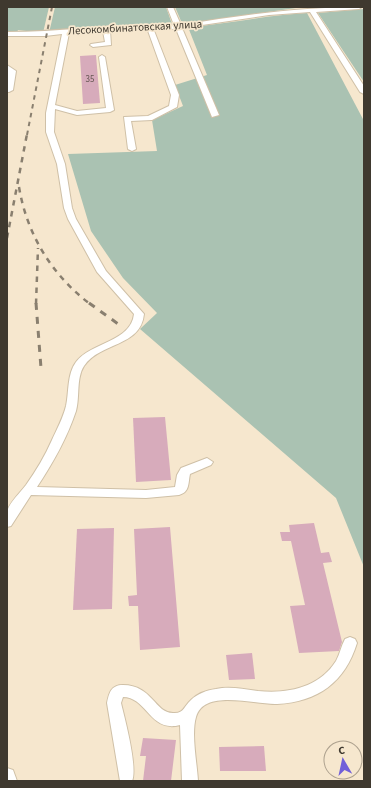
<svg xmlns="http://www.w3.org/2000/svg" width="371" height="788" font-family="'Source Sans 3',sans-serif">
<rect width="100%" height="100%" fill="#f6e7ce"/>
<g fill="#aac2b2">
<polygon points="7,7 49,7 43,33 18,30 17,32 7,32"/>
<polygon points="55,7 166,7 172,24 49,33"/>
<polygon points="175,7 303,7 189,23 181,21"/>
<polygon points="364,9 364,82 318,13"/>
<path d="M 307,13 L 364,121 L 364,567 L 336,498 L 140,329 L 157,313 L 123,278 L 91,231 L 68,154 L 157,151 L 152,120 L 183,106 L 175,85 L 207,75 L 188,27 C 228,24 267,15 307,13 Z"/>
</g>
<g fill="#d7abbb">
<polygon points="96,55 100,103 83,104 80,56"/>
<polygon points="165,417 171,480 136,482 133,418"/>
<polygon points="314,523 321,553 329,552 332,562 323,563 342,642 339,651 299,653 290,606 305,605 291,541 282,541 280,532 290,532 289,525"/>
<polygon points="170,527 180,647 140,650 138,606 129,606 128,596 137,595 134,529"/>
<polygon points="114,528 112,609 73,610 77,529"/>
<polygon points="252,653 255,679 229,680 226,655"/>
<polygon points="143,738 176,740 171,781 143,781 146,756 140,756"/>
<polygon points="264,746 266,771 220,771 219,747"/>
</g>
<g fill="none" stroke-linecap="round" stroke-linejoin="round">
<g stroke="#cfc0a7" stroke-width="2">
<g id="minor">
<path d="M 167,7 L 173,7 L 181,25 C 243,15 299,7 362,7 L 359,9 L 316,12 L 364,86 L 364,94 L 360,92 L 310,12 L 269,15 L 182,28 L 219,115 L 212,117 L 176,29 L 153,28 L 179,95 L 177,107 L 152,120 L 131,121 L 136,149 L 132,151 L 128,149 L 124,117 L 148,116 L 169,106 L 171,95 L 147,28 L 110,30 L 111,45 L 93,47 L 90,45 L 91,44 L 105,42 L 103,31 L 69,33 L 55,105 L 77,111 L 106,108 L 99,57 L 102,55 L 105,57 L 114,110 L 110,112 L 77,115 L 55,109 L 54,132 L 65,164 L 72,208 L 76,219 L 106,271 L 144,314 C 141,347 100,342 84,366 C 76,378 80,397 76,411 C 67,438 53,463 37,487 L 146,490 L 175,487 L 177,475 L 181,468 L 207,458 L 213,462 L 211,465 L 190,474 C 188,483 190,492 179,495 L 146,498 L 31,495 L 11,526 L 7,527 C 7,523 6,517 7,512 C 9,503 20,493 26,485 C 36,471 45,456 52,440 C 57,429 63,418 66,406 C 69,392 67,374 76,362 C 91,342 131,342 134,314 L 97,272 L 68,219 L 64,208 L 57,164 L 46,132 L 46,113 L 62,34 L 45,36 L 7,36 L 7,32 C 63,32 118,23 174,25 Z"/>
<polygon points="7,65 16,71 13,90 9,92 7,92"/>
<path d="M 350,637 L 355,639 L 357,643 C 345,682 318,702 277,704 C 256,705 204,688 196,717 C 191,734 197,763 198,781 L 182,781 L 180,725 C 150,733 147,697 123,697 L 121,703 C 125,719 138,768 132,781 L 120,781 L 107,703 C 109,693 111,685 123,685 C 152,685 155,713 173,713 C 184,714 184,706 191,700 C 197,694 207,690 216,689 C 229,686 244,689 258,691 C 287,694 319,688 336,661 C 340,654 341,646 345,639 Z"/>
<polygon points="7,768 13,770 17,781 7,781"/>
</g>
</g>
<use href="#minor" fill="#fff" fill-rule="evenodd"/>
<polyline stroke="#897f6f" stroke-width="2" stroke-dasharray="4.5 4.5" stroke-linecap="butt" points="27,135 52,7"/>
<g stroke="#897f6f" stroke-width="2.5" stroke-dasharray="5.5 5.5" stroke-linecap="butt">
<path d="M 19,187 C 27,235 52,275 90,304"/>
<polyline points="7,238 27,134"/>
<polyline points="36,304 38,248"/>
</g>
<g stroke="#897f6f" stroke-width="3" stroke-dasharray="7 7" stroke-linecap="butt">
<polyline points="36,303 41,368"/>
<polyline points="89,303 121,326"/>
</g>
</g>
<g text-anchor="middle" stroke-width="3.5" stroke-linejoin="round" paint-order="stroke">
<g font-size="9" fill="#655652">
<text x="90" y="82">35</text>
</g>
<g font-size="11" fill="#3f392f" stroke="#f6e7ce">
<text transform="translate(135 27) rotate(-3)" y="4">Лесокомбинатовская улица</text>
</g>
</g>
<rect width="371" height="788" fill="none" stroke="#3f392f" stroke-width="16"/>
<g transform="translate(343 760) rotate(351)"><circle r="19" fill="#f6e7ce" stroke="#ada18e"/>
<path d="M0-3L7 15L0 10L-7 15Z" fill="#715fd9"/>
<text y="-6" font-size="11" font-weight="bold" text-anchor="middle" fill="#3f392f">С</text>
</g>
</svg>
